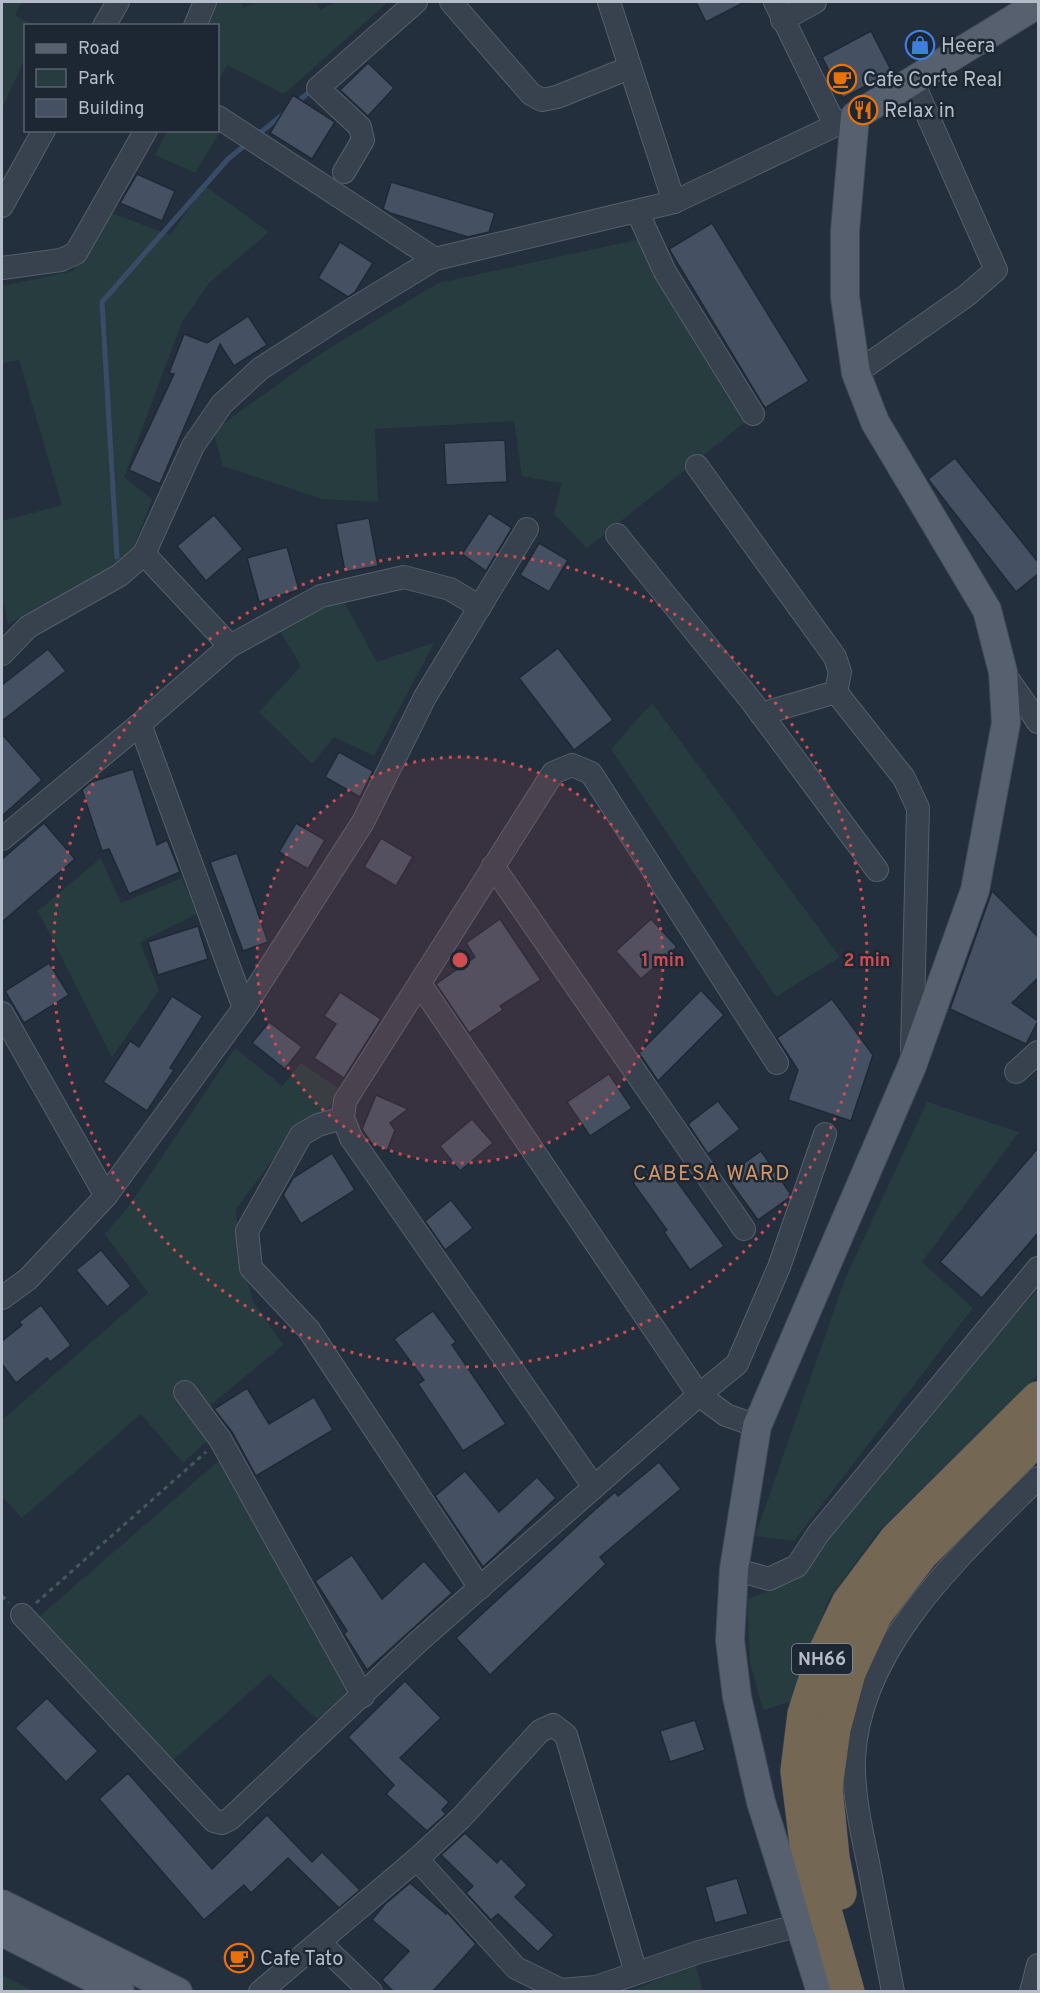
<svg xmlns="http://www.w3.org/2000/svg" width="1040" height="1993" font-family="Overpass,sans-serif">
<rect width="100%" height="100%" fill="#242f3e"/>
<g fill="#263c3f">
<polygon points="2,2 22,2 15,15 33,25 26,26 25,58 2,109"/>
<polygon points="212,2 241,2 243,7 260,2 316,2 320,10 336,2 388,2 284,94 227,65 218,80 218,26 203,26"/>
<polygon points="218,130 220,132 195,173 155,155 167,131"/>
<polygon points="205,186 269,232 209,283 182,322 124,477 152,499 127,564 8,624 2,594 2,521 62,505 19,360 2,363 2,286 73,271 109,212 170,235"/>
<polygon points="641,239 749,419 587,548 554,514 562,483 522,476 514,421 375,429 378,502 322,499 223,466 213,431 320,354 438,283"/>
<polygon points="343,600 377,662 434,643 374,756 334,737 312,764 259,712 301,666 278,628"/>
<polygon points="652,703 840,957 776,997 611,749"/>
<polygon points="101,858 121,903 182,878 197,914 140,942 159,990 112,1057 38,911"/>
<polygon points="235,1048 282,1086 301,1063 341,1090 330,1107 296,1128 236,1209 239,1252 253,1301 283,1345 207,1408 219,1430 183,1463 141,1414 22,1518 2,1496 2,1420 148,1293 105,1234 129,1206"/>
<polygon points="927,1102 1019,1132 922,1262 973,1308 794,1541 755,1536 845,1279"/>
<polygon points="1038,1290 1038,1375 878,1532 828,1600 795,1700 763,1710 750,1663 747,1599 796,1581 982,1348"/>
<polygon points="222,1458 349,1695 317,1719 270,1674 172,1761 39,1617"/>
<polygon points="695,1963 703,1991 629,1992"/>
<polygon points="2,1975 33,1991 2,1991"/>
</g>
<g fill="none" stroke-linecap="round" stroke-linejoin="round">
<g stroke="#394c67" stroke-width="5">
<polyline points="295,104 313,89"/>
<polyline points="256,136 286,112"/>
<polyline points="117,557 102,302 228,159 249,142"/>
</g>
</g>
<g fill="#455162" stroke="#1f2835" stroke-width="1.5">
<polygon points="696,2 745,2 706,22"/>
<polygon points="871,31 892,72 843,98 822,57"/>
<polygon points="368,63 394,88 368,116 340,90"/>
<polygon points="293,95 335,122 312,159 270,133"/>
<polygon points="137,174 175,191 162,221 120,203"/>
<polygon points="391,182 495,213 489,232 468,237 390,213 383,209"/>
<polygon points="712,223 809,381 765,408 669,249"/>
<polygon points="340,242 373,263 355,292 348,297 318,278"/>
<polygon points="248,316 267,345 234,366 220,344 160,484 129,470 174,374 169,373 184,334 207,343"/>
<polygon points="505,440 507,482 446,485 444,443"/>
<polygon points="955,458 1038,562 1038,574 1016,592 928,479"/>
<polygon points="489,513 512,528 486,571 462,554"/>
<polygon points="214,515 243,549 206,581 177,546"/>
<polygon points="369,518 378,566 345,572 336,524"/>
<polygon points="539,543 568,560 549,592 520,575"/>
<polygon points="287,547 299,590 259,602 247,558"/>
<polygon points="558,648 613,720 574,750 519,678"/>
<polygon points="48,649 66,671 2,721 2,685"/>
<polygon points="2,734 42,780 2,816"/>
<polygon points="339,752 373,771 360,797 325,777"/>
<polygon points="133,769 157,845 167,840 180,872 129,894 109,849 102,851 82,790 91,782"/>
<polygon points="44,823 75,859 2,922 2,859"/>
<polygon points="296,823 325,840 308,869 279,852"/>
<polygon points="381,838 413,857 396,886 364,867"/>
<polygon points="237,853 268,942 243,951 210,862"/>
<polygon points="992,891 1038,937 1038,978 1012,1003 1038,1021 1026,1044 950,1009"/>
<polygon points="500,919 541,980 500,1006 503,1010 469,1033 436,984 475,957 466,943"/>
<polygon points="651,919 677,947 641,979 616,951"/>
<polygon points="198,926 208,959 158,975 148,942"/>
<polygon points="49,963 69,995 24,1023 5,991"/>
<polygon points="701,990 724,1015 658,1081 639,1053"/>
<polygon points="340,992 381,1019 344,1078 314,1058 336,1024 324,1016"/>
<polygon points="172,996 203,1016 170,1068 174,1070 147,1111 103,1082 130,1041 139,1047"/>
<polygon points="832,999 873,1055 851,1121 788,1100 798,1070 777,1038"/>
<polygon points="269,1022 302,1047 285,1069 252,1043"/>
<polygon points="609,1074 632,1108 590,1136 567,1102"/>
<polygon points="376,1095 408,1109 390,1123 395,1130 387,1151 372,1144 362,1129"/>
<polygon points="718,1101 740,1129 708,1154 688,1124"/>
<polygon points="472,1119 493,1143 460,1171 440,1146"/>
<polygon points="1038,1148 1038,1233 982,1298 940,1262"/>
<polygon points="761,1151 790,1193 789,1198 758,1220 726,1176"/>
<polygon points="332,1153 355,1190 301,1224 283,1195 293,1178"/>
<polygon points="663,1162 724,1246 690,1270 664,1232 667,1230 633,1183"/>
<polygon points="451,1200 473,1228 445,1250 425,1221"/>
<polygon points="101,1250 131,1286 107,1307 76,1270"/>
<polygon points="41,1305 71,1345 50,1362 47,1358 16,1383 2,1364 2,1341 22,1325 19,1322"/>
<polygon points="433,1311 456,1342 452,1345 506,1424 463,1451 418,1384 424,1380 394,1339"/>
<polygon points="247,1388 269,1424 314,1397 333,1430 256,1476 232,1432 214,1409"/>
<polygon points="659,1462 681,1489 600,1557 606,1564 490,1675 456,1638 588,1516 615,1492 618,1496"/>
<polygon points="465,1471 499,1512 537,1477 556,1498 483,1567 435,1496"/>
<polygon points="352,1555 382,1599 424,1561 452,1593 367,1670 344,1634 347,1631 315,1581"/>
<polygon points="405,1681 441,1718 400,1758 449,1802 442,1810 446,1814 427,1831 386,1794 394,1785 348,1737"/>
<polygon points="47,1698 98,1751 66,1782 15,1728"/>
<polygon points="695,1720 705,1750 670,1762 660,1731"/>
<polygon points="128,1773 212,1869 267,1815 312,1862 322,1852 360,1890 339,1908 288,1858 251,1893 244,1885 204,1920 99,1799"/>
<polygon points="465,1833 497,1863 501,1858 527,1885 515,1897 554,1935 538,1952 498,1914 491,1920 466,1893 473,1886 441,1855"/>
<polygon points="737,1878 748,1914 715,1923 705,1887"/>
<polygon points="410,1883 446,1914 447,1912 476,1944 432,1992 394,1992 382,1980 409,1951 372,1920 385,1904"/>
</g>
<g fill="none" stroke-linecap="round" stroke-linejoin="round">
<g stroke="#565f6c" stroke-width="24">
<g id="minor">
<polyline points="451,2 531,94 542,100 557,97 629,68"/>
<polyline points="609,2 674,202"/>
<polyline points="775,2 835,125"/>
<polyline points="782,20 815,2"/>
<polyline points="104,26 118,2"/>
<polyline points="195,26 205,2"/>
<polyline points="218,117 435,259"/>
<polyline points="344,172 363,140 360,127 318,88 416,2"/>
<polyline points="2,206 44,130"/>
<polyline points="637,211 665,272 753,414"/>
<polyline points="2,268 61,260 76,253 146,130"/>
<polyline points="856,373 966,296 996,270 912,80"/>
<polyline points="697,466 835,657 840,672 836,692"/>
<polyline points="617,535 753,703 877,870"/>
<polyline points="144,554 230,646"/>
<polyline points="2,654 28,627 120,575 144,554 193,446 222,404 260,369 345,314 435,259 674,202 855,116"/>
<polyline points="1003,672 1038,722"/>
<polyline points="761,714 836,692 904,778 918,808 912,1049"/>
<polyline points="140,724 244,1008"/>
<polyline points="2,839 140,724 230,646 321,596 404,577 450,589 480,607"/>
<polyline points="493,866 744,1229"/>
<polyline points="420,984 699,1395 726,1415 757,1426"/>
<polyline points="2,1013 106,1196"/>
<polyline points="1016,1072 1038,1052"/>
<polyline points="343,1118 318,1125 301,1135 247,1231 251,1268 309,1330 480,1588"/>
<polyline points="2,1298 28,1279 106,1196 244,1008 363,822 425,697 527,529"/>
<polyline points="185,1392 220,1439 363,1696"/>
<polyline points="594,1487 351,1138 343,1118 345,1101 553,773 572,765 591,773 777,1063"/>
<polyline points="734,1569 769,1579 797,1566 818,1534 1038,1268"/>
<polyline points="22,1615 214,1821 222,1823 230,1819 419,1641 699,1395 737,1364 779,1267 825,1134"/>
<polyline points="417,1859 461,1818 540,1731 553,1725 566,1735 636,1973"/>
<polyline points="320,1943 371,1992"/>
<polyline points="260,1992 417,1859 516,1968 561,1990 596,1987 699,1952 800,1925"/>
<path d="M 893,1992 C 885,1948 876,1905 868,1862 C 861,1829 853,1793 854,1759 C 859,1645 963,1553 1038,1478"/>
<polyline points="1031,1992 1038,1965"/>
</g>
</g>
<g stroke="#414a57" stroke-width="30">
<g id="major">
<polyline points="2,1904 178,1992"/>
<polyline points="2,1932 120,1992"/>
<polyline points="821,1992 761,1802 737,1697 730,1640 734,1569 757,1426 912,1066 975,890 1006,723 1003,672 987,610 875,422 856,373 845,297 845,231 855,116 1038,4"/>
</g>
</g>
<g stroke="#434c59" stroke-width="34">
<g id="highway">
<polyline points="840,1893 833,1858 826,1788 834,1729 849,1673 876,1614 922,1554 1038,1438"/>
<polyline points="848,1992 806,1843 797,1771 804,1714 822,1658 848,1603 896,1539 1038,1398"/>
</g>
</g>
<g stroke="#44595c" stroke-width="3" stroke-dasharray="4.5 4.5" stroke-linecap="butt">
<polyline points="2,1596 9,1603"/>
<polyline points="36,1603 206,1452"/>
</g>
<use href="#minor" stroke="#38414e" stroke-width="22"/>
<use href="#major" stroke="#56606e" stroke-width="28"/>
<use href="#highway" stroke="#746855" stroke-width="33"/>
</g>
<circle cx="460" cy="960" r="203" fill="#ce4d50" fill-opacity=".12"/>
<g fill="none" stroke="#ce4d50" stroke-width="3" stroke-dasharray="3 6">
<circle cx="460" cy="960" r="203"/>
<circle cx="460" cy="960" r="407"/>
</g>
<defs>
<g id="shop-ring" transform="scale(1.5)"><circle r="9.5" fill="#1d2633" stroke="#3f7fe0" stroke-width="1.5"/><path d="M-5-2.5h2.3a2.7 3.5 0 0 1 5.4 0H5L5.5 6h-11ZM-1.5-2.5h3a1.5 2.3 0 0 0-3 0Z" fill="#3f7fe0"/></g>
<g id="cafe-ring" transform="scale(1.5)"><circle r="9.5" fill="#1d2633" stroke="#e8710a" stroke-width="1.5"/><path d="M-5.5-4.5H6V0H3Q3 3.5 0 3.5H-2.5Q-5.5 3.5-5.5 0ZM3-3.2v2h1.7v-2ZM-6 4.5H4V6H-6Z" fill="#e8710a"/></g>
<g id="restaurant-ring" transform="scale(1.5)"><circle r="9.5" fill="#1d2633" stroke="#e8710a" stroke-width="1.5"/><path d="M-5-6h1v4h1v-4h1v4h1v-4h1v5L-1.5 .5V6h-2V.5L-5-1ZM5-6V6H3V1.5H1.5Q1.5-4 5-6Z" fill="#e8710a"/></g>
</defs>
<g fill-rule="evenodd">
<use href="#shop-ring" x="920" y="45"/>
<use href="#cafe-ring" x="842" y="79"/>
<use href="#restaurant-ring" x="863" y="110"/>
<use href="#cafe-ring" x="239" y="1958"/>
</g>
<g text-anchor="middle" stroke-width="5" stroke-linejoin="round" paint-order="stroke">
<rect fill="#1d2633" stroke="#878f9c" stroke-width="1.5" x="792" y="1644" width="60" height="30" rx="4.5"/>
<g font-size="18" font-weight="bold" fill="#b4bcc9">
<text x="822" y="1665">NH66</text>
</g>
<g font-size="20" fill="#b4bcc9" stroke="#1d2633" text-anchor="start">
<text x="941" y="52">Heera</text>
<text x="863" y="86">Cafe Corte Real</text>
<text x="884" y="117">Relax in</text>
<text x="260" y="1965">Cafe Tato</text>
</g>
<g font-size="21" letter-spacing="1.5" fill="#d59563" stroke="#1d2633">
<text x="712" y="1180">CABESA WARD</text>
</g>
</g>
<circle cx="460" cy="960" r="9" fill="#ce4d50" stroke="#1d2633" stroke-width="3"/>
<g font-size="18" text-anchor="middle" font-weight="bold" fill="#ce4d50" stroke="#1d2633" stroke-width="5" stroke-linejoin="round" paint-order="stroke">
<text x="663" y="966">1 min</text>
<text x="867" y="966">2 min</text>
</g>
<rect width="1040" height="1993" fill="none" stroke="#b4bcc9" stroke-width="6"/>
<rect x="24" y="24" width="195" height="108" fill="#1d2633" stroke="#59626f" stroke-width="1.5"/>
<rect x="36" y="44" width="30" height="9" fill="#56606e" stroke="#59626f" stroke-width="1.5"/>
<text x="78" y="54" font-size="18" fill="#b4bcc9">Road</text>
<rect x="36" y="69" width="30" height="18" fill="#263c3f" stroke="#59626f" stroke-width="1.5"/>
<text x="78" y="84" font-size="18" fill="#b4bcc9">Park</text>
<rect x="36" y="99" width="30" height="18" fill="#455162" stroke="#59626f" stroke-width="1.5"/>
<text x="78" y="114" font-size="18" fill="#b4bcc9">Building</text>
</svg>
